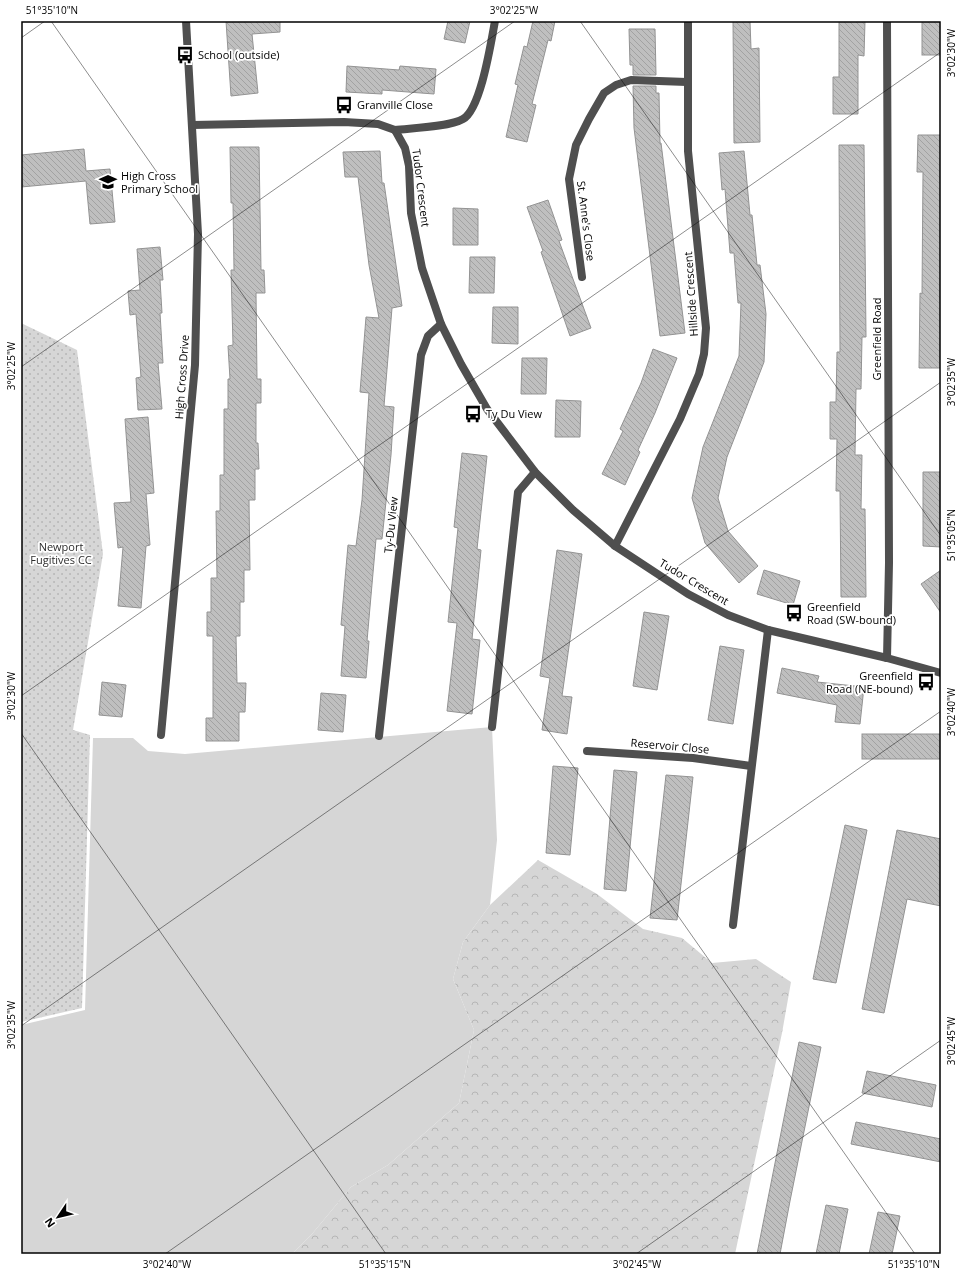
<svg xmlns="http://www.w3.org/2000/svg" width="962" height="1275" font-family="'Open Sans',sans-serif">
<defs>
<pattern id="forest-crowns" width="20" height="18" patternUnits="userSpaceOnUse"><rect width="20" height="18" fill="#d6d6d6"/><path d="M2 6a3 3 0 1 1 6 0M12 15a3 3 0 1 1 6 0" fill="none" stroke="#b6b6b6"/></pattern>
<pattern id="park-dots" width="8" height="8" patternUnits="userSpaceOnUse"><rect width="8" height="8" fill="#d6d6d6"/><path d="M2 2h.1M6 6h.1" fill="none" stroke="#b6b6b6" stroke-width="1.8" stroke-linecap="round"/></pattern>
<pattern id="building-back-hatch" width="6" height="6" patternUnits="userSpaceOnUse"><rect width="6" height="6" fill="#bfbfbf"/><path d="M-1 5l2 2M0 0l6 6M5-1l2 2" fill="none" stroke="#a2a2a2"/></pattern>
</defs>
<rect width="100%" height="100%" fill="#fff"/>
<polygon fill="#d6d6d6" points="492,727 497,840 490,905 463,942 453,979 474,1030 459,1103 388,1165 351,1187 312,1234 292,1254 21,1254 21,1025 85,1010 93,738 133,738 148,751 185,754"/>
<polygon fill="url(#forest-crowns)" points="538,860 597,894 643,929 682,938 712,963 756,959 791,982 782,1033 735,1254 292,1254 312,1234 351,1187 388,1165 459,1103 474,1030 453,979 463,942 490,905"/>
<polygon fill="url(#park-dots)" points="21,323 77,350 103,554 73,730 90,735 82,1008 21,1022"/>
<g fill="url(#building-back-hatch)" stroke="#939393">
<polygon points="226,21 280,21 280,32 252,34 258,93 231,96"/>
<polygon points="448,21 470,21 465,43 444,39"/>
<polygon points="533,21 555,21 551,41 548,40 532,104 536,105 527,142 506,137 518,85 515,84 524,46 527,47"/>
<polygon points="733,21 750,21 751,49 759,48 760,142 734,143"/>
<polygon points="839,21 865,21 864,56 858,55 858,114 833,114 833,77 839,77"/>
<rect x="922" y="21" width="19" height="34"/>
<polygon points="629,29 655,29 656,75 633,75 633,65 630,65"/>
<polygon points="347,66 399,70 400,66 436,69 434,94 382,90 382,94 346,92"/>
<polygon points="633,86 656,86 656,93 659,93 660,143 661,143 685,333 660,336 634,128"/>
<polygon points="918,135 941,135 941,368 919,368 920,293 922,294 923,172 917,172"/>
<polygon points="839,145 864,145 866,337 862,337 861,389 856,389 855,455 862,455 861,509 865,509 866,597 841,597 840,491 836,491 837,439 830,439 830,402 836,402 837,352 840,352"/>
<polygon points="230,147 259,147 261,270 264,270 265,293 256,293 257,379 261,379 261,403 256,403 256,443 258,443 259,469 255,469 255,500 249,500 250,570 244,570 244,602 240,602 240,636 236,636 237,683 246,683 245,712 239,712 239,741 206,741 206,718 213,718 213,636 207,636 207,612 211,612 211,578 217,578 216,511 220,511 220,475 224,475 224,409 228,409 228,379 230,379 228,346 233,345 231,270 234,270 233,203 231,203"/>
<polygon points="84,149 86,171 110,169 115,222 90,224 86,181 21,187 21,155"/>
<polygon points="380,151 382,183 384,183 402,306 392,308 384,406 394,407 391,455 382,539 376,539 367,641 369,641 366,678 341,676 345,626 341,625 348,545 356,546 362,500 369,393 360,392 366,317 379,318 369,265 358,177 345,177 343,152"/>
<polygon points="744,151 750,215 752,215 757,265 760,265 766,314 764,362 727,457 718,498 728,531 758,566 739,583 705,543 692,498 703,447 739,356 741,303 738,303 734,253 730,253 725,189 722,190 719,153"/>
<polygon points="548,200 562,240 559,241 591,328 570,336 541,252 543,251 527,207"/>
<polygon points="453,208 478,209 478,245 453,245"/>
<polygon points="160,247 163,280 160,280 162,313 160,313 163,363 158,363 162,409 138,410 136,378 141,377 136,314 130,315 128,291 140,290 137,249"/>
<polygon points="470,257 495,257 494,293 469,293"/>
<polygon points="493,307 518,307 518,344 492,343"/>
<polygon points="653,349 677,358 655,413 638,450 640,452 625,485 602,474 623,431 620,429 641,383"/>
<polygon points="522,358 547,358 546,394 521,394"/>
<polygon points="556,400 581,401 580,437 555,437"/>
<polygon points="148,417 154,493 146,494 150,545 146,546 141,608 118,606 123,547 118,548 114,503 131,502 125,419"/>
<polygon points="462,453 487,456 477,549 481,550 472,639 480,640 472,714 447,711 457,623 448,622 458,528 454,527"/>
<polygon points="923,472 941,472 941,547 923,546"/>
<polygon points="557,550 582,554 562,696 572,697 567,734 542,730 550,678 540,676"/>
<polygon points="764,570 800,581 793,605 757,594"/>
<polygon points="941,570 941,613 921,584"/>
<polygon points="644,612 669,616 657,690 633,686"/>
<polygon points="720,646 744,650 733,724 708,720"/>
<polygon points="782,668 819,676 817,682 864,687 860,724 835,722 837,705 777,693"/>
<polygon points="102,682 126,685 122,717 99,715"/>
<polygon points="321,693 346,695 343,732 318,730"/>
<rect x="862" y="734" width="79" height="25"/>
<polygon points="553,766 578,768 570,855 546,853"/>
<polygon points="614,770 637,772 626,891 604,889"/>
<polygon points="666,775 693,777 677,920 650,918"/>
<polygon points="845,825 867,830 836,983 813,979"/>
<polygon points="897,830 941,839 941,906 907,899 884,1013 862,1009"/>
<polygon points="799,1042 821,1047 790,1201 780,1254 757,1254"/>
<polygon points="867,1071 936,1085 932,1107 862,1093"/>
<polygon points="856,1122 941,1139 941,1162 851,1144"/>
<polygon points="826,1205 848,1209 839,1254 816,1254"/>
<polygon points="878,1212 900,1216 892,1254 869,1254"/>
</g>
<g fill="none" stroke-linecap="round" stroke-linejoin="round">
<g stroke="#4f4f4f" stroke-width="8">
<polyline points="192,125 344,122 378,124 395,130 405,148 409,166 411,213 422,268 441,324 461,364 487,409 535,472 573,510 615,546 688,594 728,615 768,630 887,658 941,673"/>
<path d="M 395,130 C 412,128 449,127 463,119 C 481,109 491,42 495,21"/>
<polyline points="582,277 569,179 576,145 589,119 604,93 616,85 631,80 687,82"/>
<polyline points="615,546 680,419 699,374 704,354 706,328 688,151 688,21"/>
<polyline points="887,658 889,563 887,21"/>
<polyline points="492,727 518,492 535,472"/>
<polyline points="161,735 195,365 198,234 186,21"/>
<polyline points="379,736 421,355 428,336 441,324"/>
<polyline points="587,751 693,758 751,766"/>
<polyline points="733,925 768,630"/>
</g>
</g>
<path fill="none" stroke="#000" stroke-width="1" stroke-opacity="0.45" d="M 51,21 L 915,1254M 580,21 L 941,536M 21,38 L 45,21M 21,367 L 515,21M 21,696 L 941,52M 21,733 L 386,1254M 21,1026 L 941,382M 165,1254 L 941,711M 636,1254 L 941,1040"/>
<defs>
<g id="bus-bare" transform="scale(1.38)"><path d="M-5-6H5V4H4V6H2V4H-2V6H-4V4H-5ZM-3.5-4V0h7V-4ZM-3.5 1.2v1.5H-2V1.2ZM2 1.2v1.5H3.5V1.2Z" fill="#000" stroke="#fff" stroke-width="2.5" paint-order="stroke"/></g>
<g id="school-bare" transform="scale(1.38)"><path d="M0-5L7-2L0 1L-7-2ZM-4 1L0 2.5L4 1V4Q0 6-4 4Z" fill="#000" stroke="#fff" stroke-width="2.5" paint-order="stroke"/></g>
</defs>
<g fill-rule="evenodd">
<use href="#bus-bare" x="185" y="55"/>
<use href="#bus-bare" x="344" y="105"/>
<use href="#school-bare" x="108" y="182"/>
<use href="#bus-bare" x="473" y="414"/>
<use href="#bus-bare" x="794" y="613"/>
<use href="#bus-bare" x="926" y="682"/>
</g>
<g text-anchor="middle" stroke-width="3.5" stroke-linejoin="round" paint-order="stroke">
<g font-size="11" fill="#000" stroke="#fff" text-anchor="start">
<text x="198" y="59">School (outside)</text>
<text x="357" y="109">Granville Close</text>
<text x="121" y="180">High Cross<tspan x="121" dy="13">Primary School</tspan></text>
<text x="486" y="418">Ty Du View</text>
<text x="807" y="611">Greenfield<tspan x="807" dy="13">Road (SW-bound)</tspan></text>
<text x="913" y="680" text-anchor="end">Greenfield<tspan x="913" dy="13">Road (NE-bound)</tspan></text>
</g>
<g font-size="11" fill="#000" stroke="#fff">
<text transform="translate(421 188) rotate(83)" y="4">Tudor Crescent</text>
<text transform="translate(586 221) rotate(83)" y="4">St. Anne's Close</text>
<text transform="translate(691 294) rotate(-94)" y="4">Hillside Crescent</text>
<text transform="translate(877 339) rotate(-90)" y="4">Greenfield Road</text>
<text transform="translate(182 377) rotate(-86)" y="4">High Cross Drive</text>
<text transform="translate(391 525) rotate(-84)" y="4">Ty-Du View</text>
<text transform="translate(694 582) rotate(31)" y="4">Tudor Crescent</text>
<text transform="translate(670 746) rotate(5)" y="4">Reservoir Close</text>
</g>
<g font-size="11" fill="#2d2d2d" stroke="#fff">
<text x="61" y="551">Newport<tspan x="61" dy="13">Fugitives CC</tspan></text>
</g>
</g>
<rect width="962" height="1275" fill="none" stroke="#ffffff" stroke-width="44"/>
<g transform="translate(58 1217) rotate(235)" stroke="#ffffff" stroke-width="3" paint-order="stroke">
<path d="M0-3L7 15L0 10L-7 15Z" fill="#000000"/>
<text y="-6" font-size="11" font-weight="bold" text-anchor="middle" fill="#000000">N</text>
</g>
<rect x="22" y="22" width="918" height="1231" fill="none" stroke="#000" stroke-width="1.5"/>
<g font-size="10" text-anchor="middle" fill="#000">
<text x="52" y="14">51°35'10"N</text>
<text x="514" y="14">3°02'25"W</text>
<text transform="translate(951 53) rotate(-90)" y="4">3°02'30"W</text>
<text transform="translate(11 366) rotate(-90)" y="4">3°02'25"W</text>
<text transform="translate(951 382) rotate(-90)" y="4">3°02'35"W</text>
<text transform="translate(951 535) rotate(-90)" y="4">51°35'05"N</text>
<text transform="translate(11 696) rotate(-90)" y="4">3°02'30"W</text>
<text transform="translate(951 712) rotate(-90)" y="4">3°02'40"W</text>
<text transform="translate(11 1025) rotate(-90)" y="4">3°02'35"W</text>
<text transform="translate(951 1041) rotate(-90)" y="4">3°02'45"W</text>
<text x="167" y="1268">3°02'40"W</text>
<text x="385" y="1268">51°35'15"N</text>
<text x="637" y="1268">3°02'45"W</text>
<text x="914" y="1268">51°35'10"N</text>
</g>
</svg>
